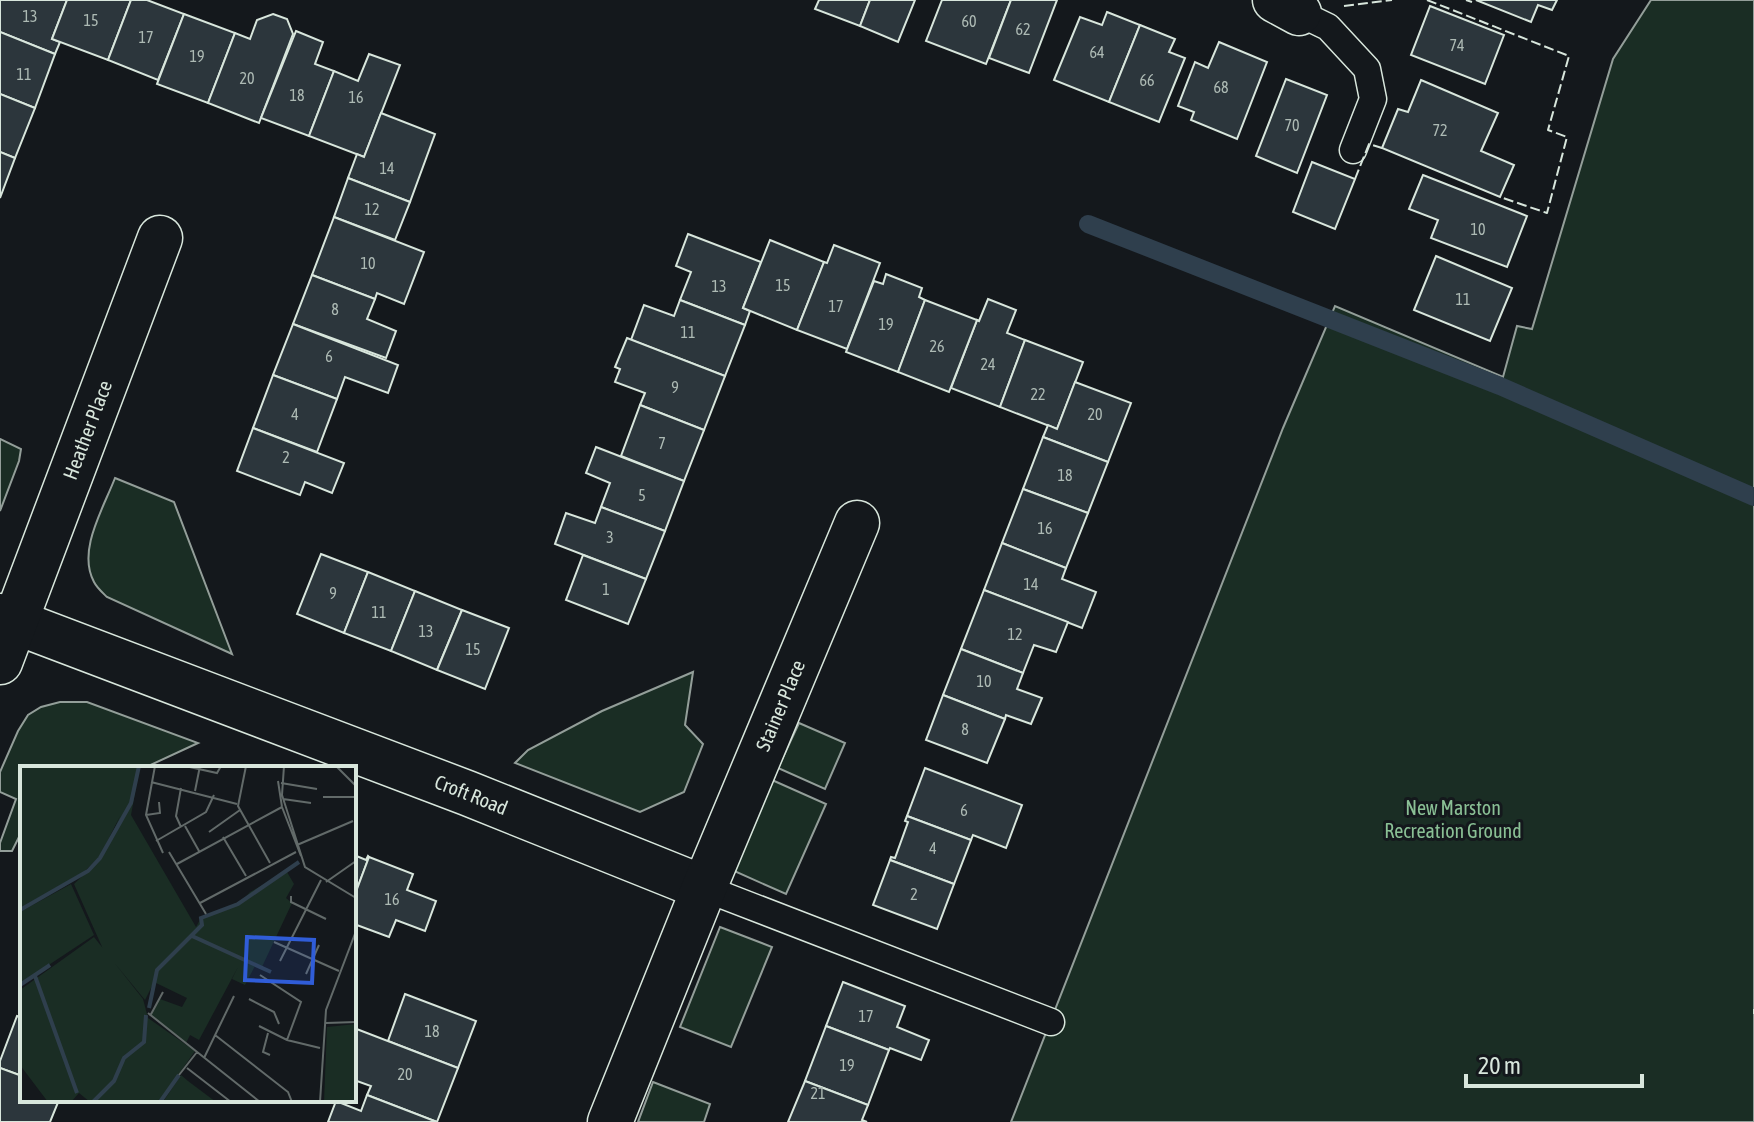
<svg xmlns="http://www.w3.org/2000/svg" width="1754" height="1122" font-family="'Asap Condensed',sans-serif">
<rect width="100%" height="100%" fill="#14181c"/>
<g fill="#1a2d24" stroke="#939e99" stroke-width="2">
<polygon points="1651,0 1754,0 1754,1122 1011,1122 1283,428 1335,306 1503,377 1517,326 1532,329 1613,59"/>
<polygon points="0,439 21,449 19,461 0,511"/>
<path d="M 115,478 L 174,502 L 232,654 L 107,597 C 103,593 97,588 94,582 C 77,551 103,509 115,478 Z"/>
<polygon points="693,672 685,725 703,744 684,792 640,812 515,763 528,750 602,711"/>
<polygon points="60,702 87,702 198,743 144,768 22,768 22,831 12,851 0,851 0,843 16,799 0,792 0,772 18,731 28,715 41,707"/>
<polygon points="799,723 845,743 825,789 778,768"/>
<polygon points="772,780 826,804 786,894 732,870"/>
<polygon points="720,927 772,947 731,1047 680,1027"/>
<polygon points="653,1082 710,1104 704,1122 638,1122"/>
</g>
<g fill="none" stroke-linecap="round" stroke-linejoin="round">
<polyline stroke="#2f3f4d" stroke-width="18" points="1088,224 1500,386 1754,497"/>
</g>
<g fill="#2c363c" stroke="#d8e6dc" stroke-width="2">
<polygon points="0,0 67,0 52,39 60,42 55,54 0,32"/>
<polygon points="67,0 131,0 108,60 52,39"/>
<polygon points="131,0 147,0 184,14 158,80 108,60"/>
<polygon points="819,0 870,0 860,26 815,9"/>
<polygon points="870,0 915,0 898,42 860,26"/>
<polygon points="942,0 1011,0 986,64 926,41"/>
<polygon points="1011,0 1057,0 1029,73 989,58"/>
<polygon points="1476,0 1557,0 1552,10 1538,5 1531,22"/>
<polygon points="1430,6 1504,35 1485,84 1411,55"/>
<polygon points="1107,12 1140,25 1109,102 1054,80 1080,17 1102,25"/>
<polygon points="184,14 235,33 208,103 157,84"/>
<polygon points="273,14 287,19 293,34 259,123 208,103 235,33 250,39 257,20"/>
<polygon points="1140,25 1175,39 1169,52 1185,58 1159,122 1109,102"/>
<polygon points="296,31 323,42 315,64 334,71 309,136 261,118"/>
<polygon points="0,32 55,54 35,108 0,94"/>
<polygon points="1219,42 1267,62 1237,139 1191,120 1194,112 1178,106 1195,62 1208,68"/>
<polygon points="369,54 400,65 364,157 309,136 334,71 358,81"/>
<polygon points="1286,79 1327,95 1297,173 1256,156"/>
<polygon points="1421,80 1498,113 1481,151 1514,165 1500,197 1382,148 1398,109 1408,112"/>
<polygon points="0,94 35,108 15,158 0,152"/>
<polygon points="381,113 435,134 410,202 348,178 357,154 364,157"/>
<polygon points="0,152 15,158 0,198"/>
<polygon points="1312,162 1355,179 1335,229 1293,212"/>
<polygon points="1423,175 1527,216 1507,267 1431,238 1438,220 1409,209"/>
<polygon points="348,178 410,202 395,240 334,217"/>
<polygon points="334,217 424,252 404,304 377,293 375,299 312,275"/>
<polygon points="688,234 761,262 743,308 750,311 745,325 680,300 691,272 676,266"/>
<polygon points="770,240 824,262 797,330 743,308"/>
<polygon points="834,245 880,263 847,349 797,330 824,262 827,263"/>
<polygon points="1436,256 1512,288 1490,341 1414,310"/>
<polygon points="886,274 922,288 919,297 925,300 898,372 846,352 874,281 883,284"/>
<polygon points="312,275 375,299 367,319 396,331 386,358 293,324"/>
<polygon points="988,299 1016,310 1007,333 1025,340 1000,407 951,388 977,320 979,321"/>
<polygon points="680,300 745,325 725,376 631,340 644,305 674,316"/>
<polygon points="925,300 977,320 949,392 898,372"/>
<polygon points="293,324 398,365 388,393 345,377 337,399 273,375"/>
<polygon points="627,338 725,376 704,430 640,405 645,393 615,382 620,369 615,367"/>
<polygon points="1025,340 1083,362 1057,429 1000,407"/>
<polygon points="273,375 337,399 317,452 253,428"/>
<polygon points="1075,382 1131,403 1108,462 1043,437 1048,425 1057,429"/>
<polygon points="640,405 704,430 684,481 621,456"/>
<polygon points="253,428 344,463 332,493 305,482 300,495 237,471"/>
<polygon points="1043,437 1108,462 1088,513 1023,489"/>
<polygon points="596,447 684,481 665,531 601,507 610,483 586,473"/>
<polygon points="1023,489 1088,513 1066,568 1002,543"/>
<polygon points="601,507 665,531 646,579 555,544 566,513 595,523"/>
<polygon points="1002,543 1066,568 1062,579 1096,592 1082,628 984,590"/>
<polygon points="321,554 368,572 344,633 297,614"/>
<polygon points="583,555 646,579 628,624 566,600"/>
<polygon points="368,572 415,591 391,651 344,633"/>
<polygon points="984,590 1068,622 1056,652 1034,645 1023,673 961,649"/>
<polygon points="415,591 462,610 437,670 391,651"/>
<polygon points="462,610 509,628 485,689 437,670"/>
<polygon points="961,649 1023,673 1017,689 1042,698 1031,724 1006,715 1005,719 943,695"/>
<polygon points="943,695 1005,719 987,763 926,740"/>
<polygon points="925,768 1022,805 1006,848 973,835 971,840 907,816"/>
<polygon points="907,816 971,840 954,884 890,860 891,857 895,858 908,822 905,821"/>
<polygon points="354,855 366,860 368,856 369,857 354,897"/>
<polygon points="369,857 413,874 407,890 436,901 425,931 396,920 389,937 354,924 354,897"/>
<polygon points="890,860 954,884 937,929 873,905"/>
<polygon points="843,982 905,1006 897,1027 929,1040 921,1060 890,1048 889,1050 826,1026"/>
<polygon points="405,994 476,1021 458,1068 388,1041"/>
<polygon points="17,1016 22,1018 22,1076 0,1068 0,1061"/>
<polygon points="826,1026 889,1050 868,1105 805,1081"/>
<polygon points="354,1028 458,1068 437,1122 367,1095 371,1086 354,1080"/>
<polygon points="0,1068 22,1076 22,1100 59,1100 50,1122 0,1122"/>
<polygon points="805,1081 868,1105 862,1120 867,1122 788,1122"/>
<polygon points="367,1095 437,1122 328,1122 336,1101 361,1111"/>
</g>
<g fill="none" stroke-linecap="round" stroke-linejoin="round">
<g stroke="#d8e6dc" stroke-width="29">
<g id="lane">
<polyline points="1299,13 1328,27 1367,69 1373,99 1353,150"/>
<polyline points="704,888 1051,1022"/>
</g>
</g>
<g stroke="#d8e6dc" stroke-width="47">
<g id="street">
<polyline points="1275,0 1299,13"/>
<path id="s1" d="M 0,616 L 467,793 L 704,888"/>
<path id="s2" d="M 0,662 L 160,238"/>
<path id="s3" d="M 610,1122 L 704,888 L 857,523"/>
</g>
</g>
<use href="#lane" stroke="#14181c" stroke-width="26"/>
<use href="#street" stroke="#14181c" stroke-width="44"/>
<g stroke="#d8e6dc" stroke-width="2" stroke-dasharray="10 4" stroke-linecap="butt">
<polyline points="1427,0 1569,56 1548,130 1567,137 1547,213 1500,197"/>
<polyline points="1466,0 1472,2"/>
<polyline points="1344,6 1392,0"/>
<polyline points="1355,179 1369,144 1382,148"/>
<polyline points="1754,1009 1754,1014"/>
</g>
</g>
<g text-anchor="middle" stroke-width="6" stroke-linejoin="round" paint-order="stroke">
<g font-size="16" fill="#adbab4">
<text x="30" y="22">13</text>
<text x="91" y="26">15</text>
<text x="969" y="27">60</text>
<text x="1023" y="35">62</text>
<text x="146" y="43">17</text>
<text x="1457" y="51">74</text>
<text x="1097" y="58">64</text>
<text x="197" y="62">19</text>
<text x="24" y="80">11</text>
<text x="247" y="84">20</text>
<text x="1147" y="86">66</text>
<text x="1221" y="93">68</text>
<text x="297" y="101">18</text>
<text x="356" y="103">16</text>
<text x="1292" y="131">70</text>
<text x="1440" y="136">72</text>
<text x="387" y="174">14</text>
<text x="372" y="215">12</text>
<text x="1478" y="235">10</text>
<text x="368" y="269">10</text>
<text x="783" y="291">15</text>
<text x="719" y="292">13</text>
<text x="1463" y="305">11</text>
<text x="836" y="312">17</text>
<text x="335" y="315">8</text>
<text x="886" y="330">19</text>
<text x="688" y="338">11</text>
<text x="937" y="352">26</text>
<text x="329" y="362">6</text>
<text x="988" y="370">24</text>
<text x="675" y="393">9</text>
<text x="1038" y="400">22</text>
<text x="295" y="420">4</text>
<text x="1095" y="420">20</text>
<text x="662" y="449">7</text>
<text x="286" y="463">2</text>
<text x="1065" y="481">18</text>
<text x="642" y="501">5</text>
<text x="1045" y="534">16</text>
<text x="610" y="543">3</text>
<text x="1031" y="590">14</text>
<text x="606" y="595">1</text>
<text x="333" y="599">9</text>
<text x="379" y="618">11</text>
<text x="426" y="637">13</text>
<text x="1015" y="640">12</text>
<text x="473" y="655">15</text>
<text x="984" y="687">10</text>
<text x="965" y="735">8</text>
<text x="964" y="816">6</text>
<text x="933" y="854">4</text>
<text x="914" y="900">2</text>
<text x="392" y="905">16</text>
<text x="866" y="1022">17</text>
<text x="432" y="1037">18</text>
<text x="847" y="1071">19</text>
<text x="405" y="1080">20</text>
<text x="818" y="1099">21</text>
</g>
<g font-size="20" fill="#d8e6dc" stroke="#14181c">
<text dy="7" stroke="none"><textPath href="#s2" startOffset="248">Heather Place</textPath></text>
<text dy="7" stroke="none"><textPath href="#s3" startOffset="450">Stainer Place</textPath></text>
<text dy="7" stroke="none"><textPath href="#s1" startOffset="504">Croft Road</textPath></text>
</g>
<g font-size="20" fill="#8ac095" stroke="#14181c">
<text x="1453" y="815">New Marston<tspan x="1453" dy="23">Recreation Ground</tspan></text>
</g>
</g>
<g transform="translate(20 766)">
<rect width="336" height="336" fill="#14181c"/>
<path d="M 0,0 L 120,0 L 111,49 L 176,161 L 181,152 L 219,138 L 230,126 L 267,106 L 274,118 L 266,132 L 272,137 L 241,203 L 235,200 L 225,219 L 212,213 L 218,201 L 179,274 L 170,269 L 166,277 L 131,249 L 140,233 L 162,241 L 167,232 L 134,216 L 125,234 L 83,183 L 54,118 L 83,90 L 100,50 L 80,90 L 65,105 L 0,142 ZM 51,118 L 74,169 L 0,218 L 0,146 ZM 74,171 L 123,233 L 128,252 L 175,285 L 139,336 L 70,336 L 59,327 L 51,336 L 28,336 L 0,299 L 0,224 ZM 336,258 L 336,336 L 304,336 L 307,261 ZM 161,309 L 168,315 L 196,336 L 143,336 Z" fill="#1a2d24"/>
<path fill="none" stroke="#2f3f4d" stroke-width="4" d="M 0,144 L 68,105 L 80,92 L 111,37 L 119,0M 172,170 L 251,206M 15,210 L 57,327M 0,219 L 30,199M 129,242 L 137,204 L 182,159 L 181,152 L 218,138 L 279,96M 73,336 L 94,315 L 104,292 L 124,276 L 126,249M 140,336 L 159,309"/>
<path fill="none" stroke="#626a69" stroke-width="2" d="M 135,0 L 126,49 L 143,87M 165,0 L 197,7 L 201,0M 226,0 L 218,40 L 250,97M 264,0 L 262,29 L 285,101 L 336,132M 316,0 L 336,20M 258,15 L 262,41 L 281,90M 131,16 L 217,38M 261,17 L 297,23M 161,22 L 156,50 L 161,61M 175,25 L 180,0M 303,31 L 336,31M 263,33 L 291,37M 126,49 L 140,47 L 139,36M 165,60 L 179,85M 189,66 L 220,44M 203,71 L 226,110M 136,75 L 186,46 L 194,29M 277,79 L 333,55M 149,86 L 186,148M 157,98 L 262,41M 306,116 L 336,95M 271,130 L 271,136 L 306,153M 180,137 L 276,86M 254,176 L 319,205M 260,195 L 301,114M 286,208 L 299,179M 240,209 L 281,236 L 267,274M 229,233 L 254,246 L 259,258M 128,247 L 240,336M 130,250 L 143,226M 306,257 L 336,256M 239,260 L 267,274 L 300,282M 248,267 L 243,286 L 250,289M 195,269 L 268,326 L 272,336M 184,292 L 214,230M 167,302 L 211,336M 159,309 L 177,286M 300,336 L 306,244 L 336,165"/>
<path fill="#305dd8" fill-opacity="0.15" stroke="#305dd8" stroke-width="4" d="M 227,171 L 294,174 L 292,217 L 225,214 Z"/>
<rect width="336" height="336" fill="none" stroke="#d8e6dc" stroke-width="4"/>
</g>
<path d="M1466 1074v12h176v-12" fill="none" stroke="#d8e6dc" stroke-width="4"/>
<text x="1478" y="1074" font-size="24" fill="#d8e6dc" stroke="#14181c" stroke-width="6" paint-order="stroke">20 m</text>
</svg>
